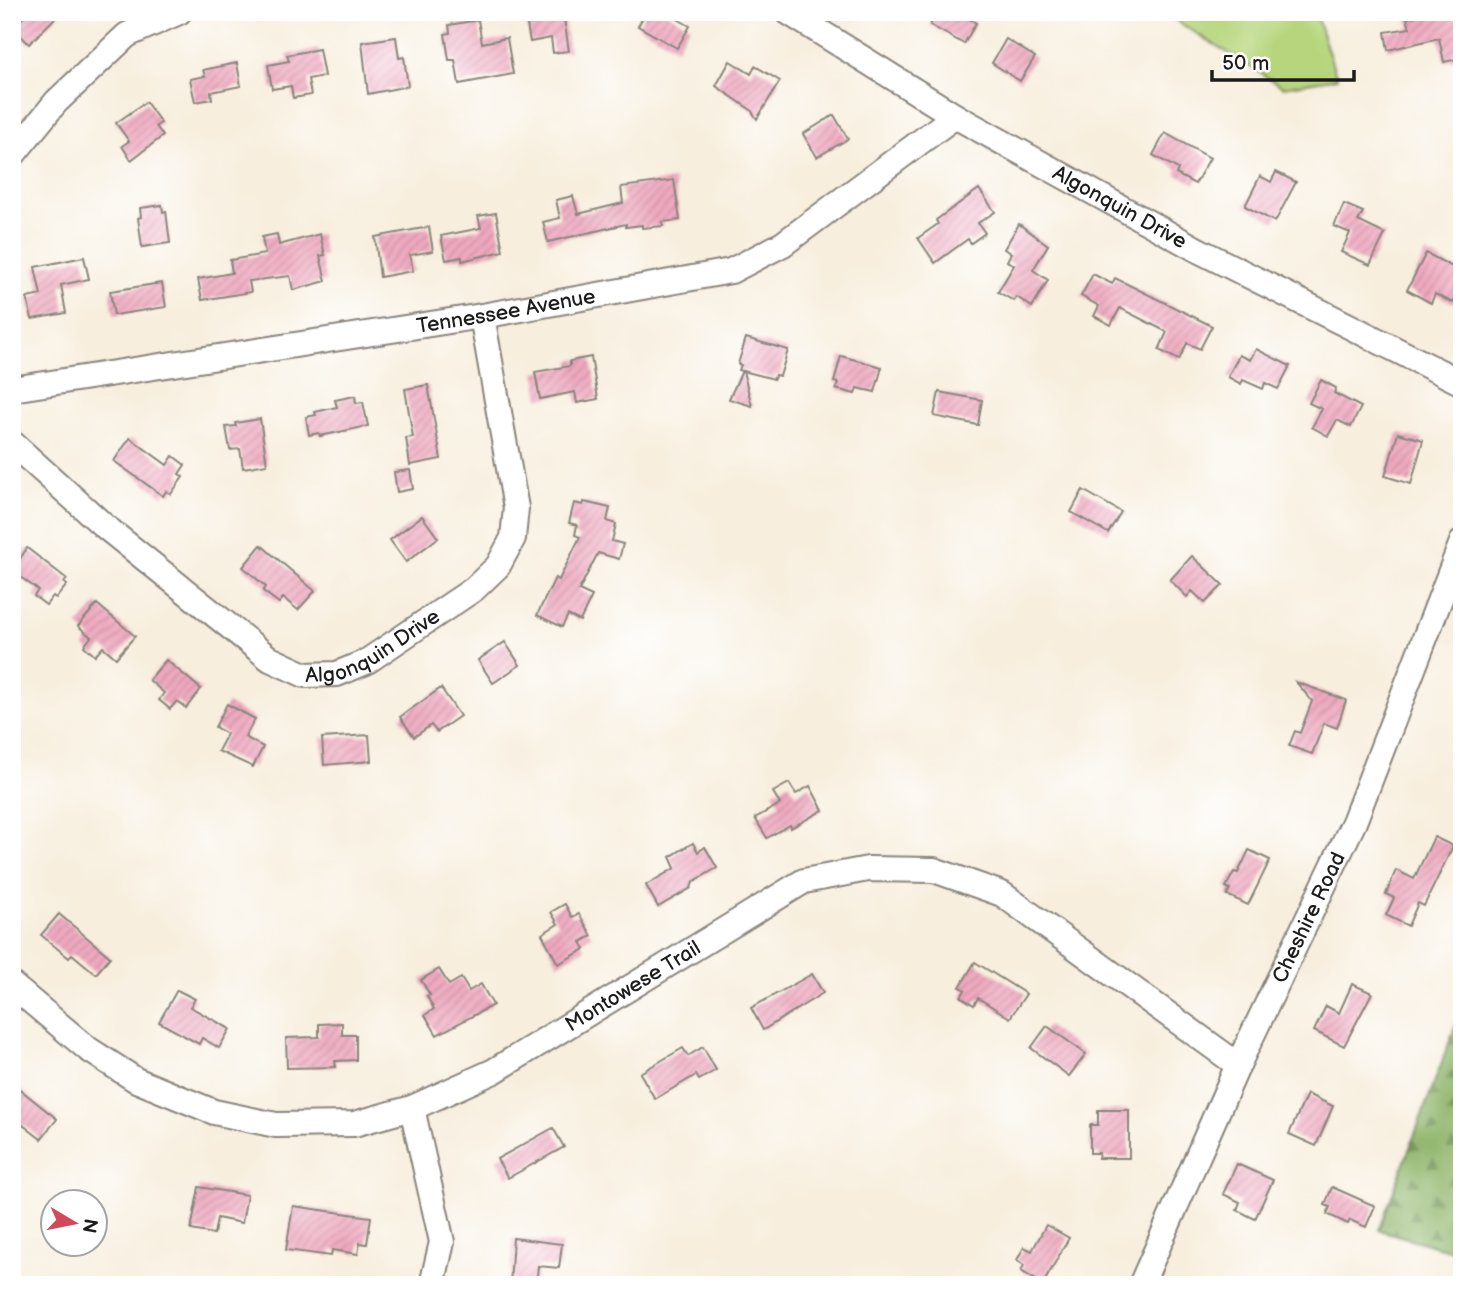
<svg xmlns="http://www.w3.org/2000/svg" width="1474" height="1297" font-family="'Balsamiq Sans',sans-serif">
<defs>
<pattern id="forest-firs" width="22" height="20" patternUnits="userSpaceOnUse" patternTransform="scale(1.75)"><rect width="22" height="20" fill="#90b66c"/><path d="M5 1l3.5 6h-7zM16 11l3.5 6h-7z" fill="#759358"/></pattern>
<pattern id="building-hatch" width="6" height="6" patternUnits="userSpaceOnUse" patternTransform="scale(1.75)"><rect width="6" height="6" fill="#efa9bf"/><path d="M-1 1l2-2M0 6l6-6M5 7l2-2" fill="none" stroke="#cc91a4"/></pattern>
</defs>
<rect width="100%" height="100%" fill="#fff"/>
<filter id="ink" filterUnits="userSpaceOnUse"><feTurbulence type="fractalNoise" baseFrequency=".0143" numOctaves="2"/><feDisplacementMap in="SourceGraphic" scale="14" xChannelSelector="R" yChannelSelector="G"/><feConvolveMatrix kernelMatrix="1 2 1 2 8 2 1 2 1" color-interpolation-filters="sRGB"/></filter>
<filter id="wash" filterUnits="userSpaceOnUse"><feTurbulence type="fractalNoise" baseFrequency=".00686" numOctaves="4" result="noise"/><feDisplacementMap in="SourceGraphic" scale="28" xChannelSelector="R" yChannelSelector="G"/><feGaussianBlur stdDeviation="1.57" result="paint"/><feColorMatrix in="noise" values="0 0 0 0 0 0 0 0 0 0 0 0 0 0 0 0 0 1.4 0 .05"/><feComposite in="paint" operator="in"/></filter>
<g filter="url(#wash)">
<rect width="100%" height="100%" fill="#f7eedd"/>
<polygon fill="url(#forest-firs)" stroke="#566944" stroke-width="2" points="1462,1008 1462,1254 1379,1230"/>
<polygon fill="#b6d57c" stroke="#69784c" stroke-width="2" points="1162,12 1315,12 1337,78 1283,87"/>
<g id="blocks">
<g fill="url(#building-hatch)">
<polygon points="28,12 61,12 29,44 13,28"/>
<polygon points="535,12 563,12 569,51 553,53 551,38 530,42 525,14"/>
<polygon points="646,12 665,12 690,26 677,48 638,26"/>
<polygon points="938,12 958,12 976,23 964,44 930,25"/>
<polygon points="1432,12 1455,12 1458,21 1462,20 1462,58 1444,62 1439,38 1388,50 1385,32 1410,28 1407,18"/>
<polygon points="478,20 482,43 507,38 513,74 459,84 455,60 449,60 445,34 450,33 449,25"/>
<polygon points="396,37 399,58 404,57 408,86 368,94 362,42"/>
<polygon points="1006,39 1035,57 1020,81 992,63"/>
<polygon points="319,49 324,76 308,79 311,95 293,98 291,86 272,89 268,65 289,61 287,55"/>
<polygon points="730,61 751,74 755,66 780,81 757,119 751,110 716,86"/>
<polygon points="237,63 241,86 211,92 212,99 195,102 190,79 205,76 203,70"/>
<polygon points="146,102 161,123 156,126 163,136 131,160 122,146 129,141 116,123"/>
<polygon points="834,115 848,139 817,157 803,134"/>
<polygon points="1165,133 1210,158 1195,184 1176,174 1178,169 1153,155"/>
<polygon points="1276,172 1296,182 1275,222 1245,206 1260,176 1271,182"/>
<polygon points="674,180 680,220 662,222 663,226 642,228 642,225 626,227 626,224 548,242 543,222 560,218 556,200 573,196 578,214 623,203 621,187"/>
<polygon points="979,189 995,212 978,223 985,233 971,243 968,239 935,263 918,238 938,224 936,220"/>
<polygon points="1344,204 1363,212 1358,221 1385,234 1370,265 1341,252 1350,233 1334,226"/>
<polygon points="162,205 163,212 166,211 170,243 142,247 138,218 141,217 140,208"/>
<polygon points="496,213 503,251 462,261 462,257 446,260 441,236 481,228 478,216"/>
<polygon points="1019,224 1048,245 1033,270 1048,280 1032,307 1017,297 1014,301 998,292 1014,265 1007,261 1011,253 1004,249"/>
<polygon points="429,227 433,251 410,255 413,271 380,277 375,237"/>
<polygon points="277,234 279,245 320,234 325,255 320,256 326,281 293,290 290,276 249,281 251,292 202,300 198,279 232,273 230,260 265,254 262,237"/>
<polygon points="1426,253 1462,272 1462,286 1453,303 1435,294 1431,303 1407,290"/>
<polygon points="84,257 89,279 61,285 66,313 32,319 27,298 41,295 35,267"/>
<polygon points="1093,274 1112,284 1115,278 1212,326 1200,349 1187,343 1179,360 1159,350 1167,332 1120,308 1111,325 1094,316 1099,306 1081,296"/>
<polygon points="162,283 166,307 114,315 110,291"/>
<polygon points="746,338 788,350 780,376 775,375 774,379 743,371 752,406 729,399 742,371 739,370 741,365 738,364"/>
<polygon points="1256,349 1290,366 1278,389 1265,383 1263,389 1243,380 1241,384 1228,377 1239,355 1250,360"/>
<polygon points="841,356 882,367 875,392 857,388 855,394 836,389 838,383 834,382"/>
<polygon points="591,357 598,399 577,403 575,392 540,399 535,372 570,366 570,361"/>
<polygon points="1321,380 1336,388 1334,393 1361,407 1351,427 1337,420 1328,436 1312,427 1322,409 1309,403"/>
<polygon points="428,385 441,459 410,465 406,438 413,437 405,389"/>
<polygon points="939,392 982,400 978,425 934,416"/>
<polygon points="355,396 356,403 363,402 368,426 320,436 319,433 309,435 306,417 316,415 315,412 337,407 335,400"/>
<polygon points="260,419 267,464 243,468 240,449 230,450 226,427 236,426 235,423"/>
<polygon points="1398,433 1423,440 1411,484 1385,476"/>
<polygon points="130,438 167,465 173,456 185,465 179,474 183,477 171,494 166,491 163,496 114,461"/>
<polygon points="410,470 413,489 397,492 394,472"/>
<polygon points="1083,490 1121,512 1108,533 1071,512"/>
<polygon points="584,502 610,508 607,521 616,524 612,541 623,544 619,559 598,553 579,590 592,596 580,621 568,615 562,627 537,615 555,578 559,580 580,537 575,535 577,525 569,523 574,503 583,505"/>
<polygon points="422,516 438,538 406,562 390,540"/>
<polygon points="261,545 315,591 298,610 283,598 279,603 263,591 266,587 243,567"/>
<polygon points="27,548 67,579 64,583 67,585 56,598 53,596 46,605 34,596 38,590 12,571"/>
<polygon points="1192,556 1223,585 1205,603 1192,591 1187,597 1170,580"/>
<polygon points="97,604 135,636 116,658 103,647 95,656 84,646 91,637 78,626"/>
<polygon points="505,642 520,665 493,683 478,660"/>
<polygon points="166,660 201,689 186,708 177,701 170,709 159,700 164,693 149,680"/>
<polygon points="1296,682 1346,700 1337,728 1324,723 1312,754 1289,746 1295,731 1300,733 1312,701"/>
<polygon points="441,688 460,716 437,732 431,725 414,737 400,717"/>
<polygon points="227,704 255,719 245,737 263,747 253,767 218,751 227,734 215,727"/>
<polygon points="369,735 371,761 324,765 322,738"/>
<polygon points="789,783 796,794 810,786 823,810 791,828 790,825 767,838 755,818 780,804 773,792"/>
<polygon points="1434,837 1453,846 1424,906 1418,903 1408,926 1386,915 1394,898 1386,894 1396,870 1414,879"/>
<polygon points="693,843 698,852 705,847 717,868 693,882 691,888 658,907 646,885 675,868 670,857"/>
<polygon points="1249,850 1270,860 1248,905 1227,895 1230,889 1226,887 1234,872 1238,873"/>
<polygon points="565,904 572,917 579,914 592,936 581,942 585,949 558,964 542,934 558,924 551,912"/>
<polygon points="59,914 110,957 96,974 72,954 69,958 41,935"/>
<polygon points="975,962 1026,994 1010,1018 978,998 974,1005 961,997 965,990 960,987"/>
<polygon points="439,969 449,985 461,978 469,991 481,984 493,1005 437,1035 425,1015 434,1009 427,996 430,995 421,980"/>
<polygon points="812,974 823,993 763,1030 751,1008"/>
<polygon points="1352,984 1372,993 1344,1046 1314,1031 1326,1006 1339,1013"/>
<polygon points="177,990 195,999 190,1007 230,1029 219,1048 202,1038 199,1044 159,1022"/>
<polygon points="342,1023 342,1035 356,1035 356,1060 335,1061 336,1067 287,1068 286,1038 319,1037 319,1024"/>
<polygon points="1047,1026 1086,1054 1069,1076 1031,1048"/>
<polygon points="703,1047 716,1070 699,1080 696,1075 655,1099 640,1073 683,1048 688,1056"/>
<polygon points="12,1083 57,1119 41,1139 23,1125 21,1127 12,1120"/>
<polygon points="1307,1094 1333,1106 1316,1146 1289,1134"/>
<polygon points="1098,1110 1129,1110 1129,1158 1098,1158 1099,1153 1090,1153 1090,1125 1098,1125"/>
<polygon points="553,1128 564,1147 508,1178 497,1159"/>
<polygon points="1237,1164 1273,1180 1255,1219 1237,1210 1240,1202 1223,1194"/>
<polygon points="199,1187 247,1195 242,1223 217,1218 214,1234 191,1230"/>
<polygon points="1332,1187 1375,1206 1366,1227 1350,1220 1348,1224 1327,1214 1330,1207 1325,1205"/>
<polygon points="293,1206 371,1217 367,1244 360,1243 358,1254 332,1250 331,1256 286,1250"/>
<polygon points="1046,1225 1069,1238 1043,1284 1021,1271 1024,1265 1017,1260 1024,1247 1032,1251"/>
<polygon points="513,1238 562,1244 559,1268 538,1266 536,1285 510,1285"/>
</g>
</g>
</g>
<g filter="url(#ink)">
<use href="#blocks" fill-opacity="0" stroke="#8a857c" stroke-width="2"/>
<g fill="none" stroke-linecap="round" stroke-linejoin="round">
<g stroke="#8a857c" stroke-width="28">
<g id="minor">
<path id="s1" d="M 788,12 L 955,116 L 1198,250 L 1462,383"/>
<polyline points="12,156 56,102 127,35 179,12"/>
<path id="s2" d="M 12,389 L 482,316 L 731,271 L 783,244 L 955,116"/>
<path id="s3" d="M 12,443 L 103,525 L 270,659 L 305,675 L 337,674 L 366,662 L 474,589 L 498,566 L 513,538 L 516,508 L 482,316"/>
<path id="s4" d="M 12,985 L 88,1049 L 136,1080 L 214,1112 L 276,1125 L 354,1124 L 412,1108 L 494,1071 L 804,881 L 868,869 L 934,870 L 1002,894 L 1238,1065"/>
<polyline points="412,1108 442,1242 432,1285"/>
<path id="s5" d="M 1141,1285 L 1238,1065 L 1354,822 L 1462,542"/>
</g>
</g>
<use href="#minor" stroke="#fff" stroke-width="24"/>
</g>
</g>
<g text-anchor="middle" stroke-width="7" stroke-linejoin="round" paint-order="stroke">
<g font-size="21" fill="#1c1c1c" stroke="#fff">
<text dy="7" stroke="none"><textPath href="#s1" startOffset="385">Algonquin Drive</textPath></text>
<text dy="7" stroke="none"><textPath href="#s2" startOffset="500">Tennessee Avenue</textPath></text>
<text dy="7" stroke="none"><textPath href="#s3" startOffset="450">Algonquin Drive</textPath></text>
<text dy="7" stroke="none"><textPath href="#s5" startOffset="404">Cheshire Road</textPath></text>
<text dy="7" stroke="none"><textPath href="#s4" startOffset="695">Montowese Trail</textPath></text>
</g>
</g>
<rect width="1474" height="1297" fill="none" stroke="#fff" stroke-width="42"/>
<g transform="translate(74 1223) rotate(100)"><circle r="33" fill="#ffffff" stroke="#a4a4a4" stroke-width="2"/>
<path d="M0-5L12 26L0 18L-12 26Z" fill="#d1495b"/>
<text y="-10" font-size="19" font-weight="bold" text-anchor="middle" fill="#1c1c1c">N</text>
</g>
<path d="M1212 70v10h142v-10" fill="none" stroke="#1c1c1c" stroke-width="3.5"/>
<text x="1222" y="70" font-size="21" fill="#1c1c1c" stroke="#ffffff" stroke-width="5" paint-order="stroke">50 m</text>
</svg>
